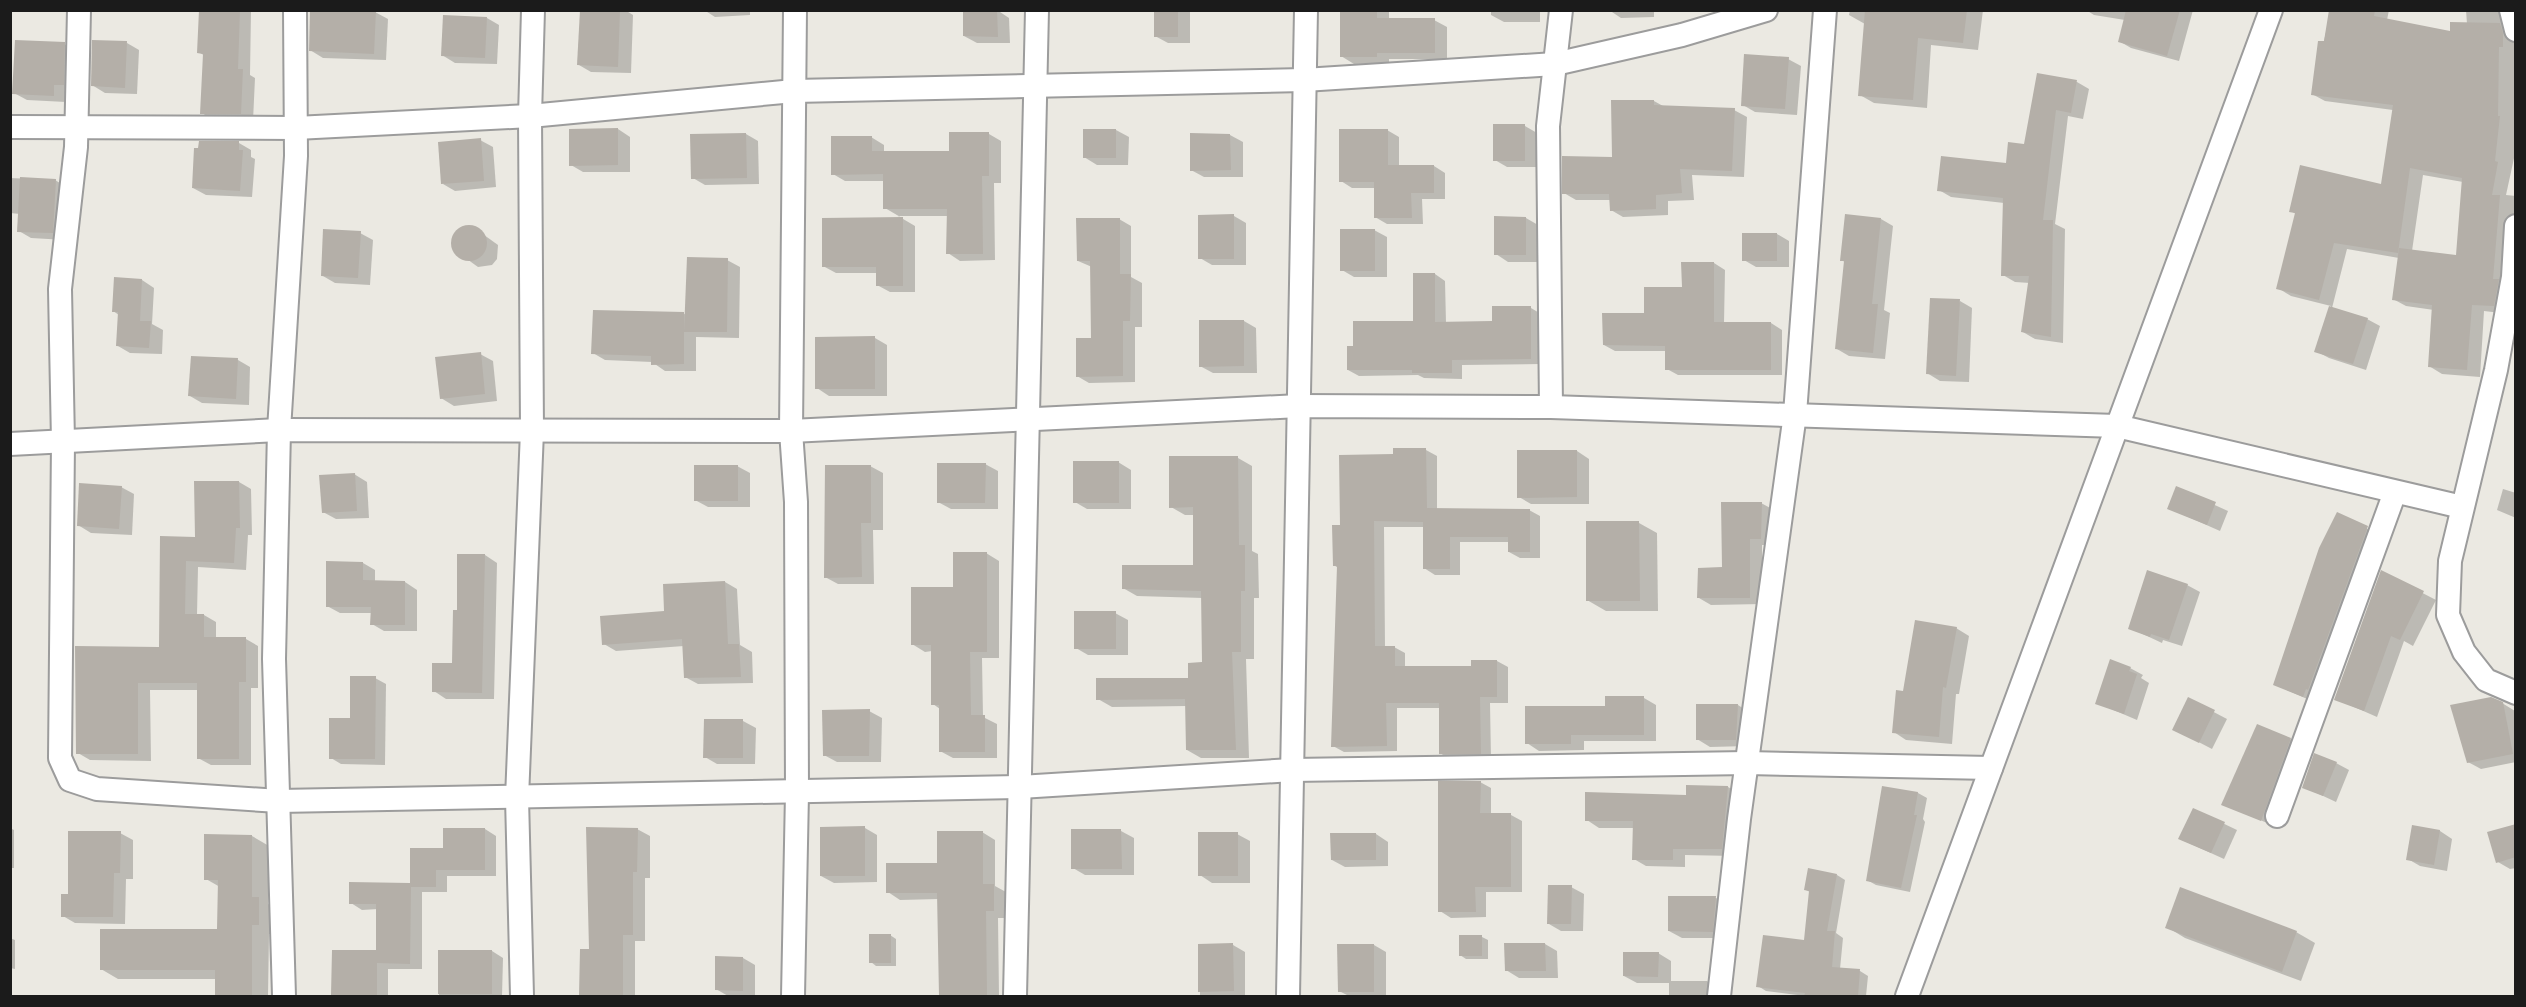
<svg xmlns="http://www.w3.org/2000/svg" width="2526" height="1007" font-family="'Open Sans',sans-serif">
<rect width="100%" height="100%" fill="#ebe9e2"/>
<g fill="#0003" fill-rule="evenodd">
<polygon points="200,10 251,10 250,75 255,78 253,121 214,121 202,113 205,56 199,52"/>
<polygon points="581,10 625,10 633,15 631,73 591,72 579,65"/>
<polygon points="704,10 750,10 750,15 715,17"/>
<polygon points="964,10 997,10 1009,18 1010,43 977,43 964,36"/>
<polygon points="1155,10 1190,10 1190,43 1168,43 1155,36"/>
<polygon points="1341,10 1389,10 1389,20 1434,20 1447,27 1447,59 1389,59 1389,63 1354,64 1341,56"/>
<polygon points="1491,10 1540,10 1540,22 1504,22 1491,15"/>
<polygon points="1609,10 1654,10 1654,17 1621,18"/>
<polygon points="1850,10 1983,10 1978,50 1931,45 1927,108 1874,103 1860,95 1865,24 1849,15"/>
<polygon points="2086,10 2193,10 2179,61 2131,48 2119,41 2125,20 2094,15"/>
<path d="M 2331,10 L 2389,10 L 2387,20 L 2451,33 L 2467,24 L 2466,10 L 2510,10 L 2516,40 L 2516,149 L 2506,195 L 2516,196 L 2516,244 L 2501,313 L 2484,311 L 2480,377 L 2442,374 L 2429,366 L 2434,310 L 2406,306 L 2393,299 L 2399,258 L 2347,249 L 2332,308 L 2367,319 L 2380,326 L 2366,370 L 2329,358 L 2316,351 L 2331,306 L 2291,296 L 2278,288 L 2296,214 L 2291,211 L 2382,186 L 2393,110 L 2325,101 L 2312,94 ZM 2423,175 L 2463,182 L 2457,257 L 2412,251 Z"/>
<polygon points="375,12 388,19 386,60 323,58 310,50"/>
<polygon points="487,18 499,25 497,64 455,63 442,55"/>
<polygon points="127,43 139,50 137,94 105,93 92,85"/>
<polygon points="64,44 77,51 66,102 27,100 14,93"/>
<polygon points="1788,59 1801,66 1797,115 1755,112 1743,105"/>
<polygon points="2038,75 2077,82 2089,89 2083,119 2068,116 2055,224 2065,229 2063,343 2035,339 2023,332 2030,283 2015,282 2003,275 2004,203 1951,197 1939,190 2007,165 2025,145"/>
<polygon points="1654,101 1663,106 1734,110 1747,117 1744,177 1692,175 1694,200 1668,201 1668,215 1623,217 1611,210 1611,200 1576,200 1564,193 1613,158"/>
<polygon points="1525,126 1537,133 1537,167 1507,167 1495,160"/>
<polygon points="618,129 630,137 630,172 583,172 571,165"/>
<polygon points="1084,130 1116,130 1129,137 1128,165 1097,165 1084,157"/>
<polygon points="1387,130 1399,137 1399,167 1434,166 1445,173 1445,199 1422,199 1423,224 1387,224 1375,217 1375,188 1352,188 1341,181"/>
<polygon points="746,134 758,141 759,184 705,185 693,178"/>
<polygon points="989,134 1001,141 1001,183 994,183 995,260 960,261 948,253 948,216 898,216 915,226 915,292 890,292 877,285 877,273 836,273 823,266 902,218 885,208 885,181 845,181 833,174 871,137 884,145 884,153 951,152"/>
<polygon points="1191,135 1230,135 1243,142 1243,177 1204,177 1191,170"/>
<polygon points="480,140 493,147 496,187 455,191 443,184"/>
<polygon points="239,143 251,150 251,157 255,159 252,197 206,195 193,188"/>
<polygon points="10,178 55,180 68,188 65,240 31,238 19,231 20,214 10,213"/>
<polygon points="1234,216 1246,223 1246,265 1212,265 1200,258"/>
<polygon points="1526,218 1538,225 1538,262 1508,262 1496,254"/>
<polygon points="1119,219 1131,226 1131,277 1142,283 1142,327 1135,327 1135,382 1089,383 1077,376 1093,339 1092,267 1078,261"/>
<polygon points="1881,219 1893,226 1884,310 1890,313 1885,359 1849,356 1837,349 1845,262 1841,260"/>
<polygon points="466,227 473,227 498,245 497,259 492,265 478,267 453,249 454,235"/>
<polygon points="1374,230 1387,237 1387,277 1354,277 1342,270"/>
<polygon points="360,233 373,240 370,285 335,283 323,276"/>
<polygon points="1777,234 1789,241 1789,267 1756,267 1744,260"/>
<polygon points="727,260 740,267 739,338 696,337 696,371 665,371 652,362 605,360 593,353 683,313 686,315"/>
<polygon points="1714,263 1725,270 1724,323 1771,323 1782,330 1782,375 1678,375 1667,369 1667,351 1615,351 1604,345 1683,289"/>
<polygon points="1435,274 1445,281 1446,323 1493,323 1531,308 1541,314 1541,364 1462,365 1462,379 1424,378 1418,375 1359,376 1348,370 1415,322"/>
<polygon points="142,280 154,288 152,324 163,330 162,354 130,353 118,346 119,315 113,311"/>
<polygon points="1960,301 1972,308 1969,382 1940,381 1927,373"/>
<polygon points="1244,321 1256,328 1257,373 1213,373 1200,366"/>
<polygon points="875,338 887,345 887,396 829,396 817,388"/>
<polygon points="480,354 493,361 497,401 454,406 441,398"/>
<polygon points="192,357 238,360 250,367 249,405 202,403 190,396"/>
<polygon points="1426,450 1437,456 1437,510 1529,510 1540,516 1540,558 1520,558 1509,552 1509,542 1460,542 1460,575 1435,575 1424,568 1424,527 1384,527 1385,647 1394,647 1405,653 1405,668 1473,668 1497,661 1508,667 1508,703 1490,703 1491,759 1451,760 1440,753 1440,708 1397,708 1397,751 1344,752 1333,746 1338,568 1334,565 1342,526 1394,456"/>
<polygon points="1577,451 1589,459 1589,504 1531,504 1519,497"/>
<polygon points="1238,458 1252,466 1252,551 1258,554 1259,598 1254,598 1254,659 1246,659 1249,758 1201,758 1187,750 1187,706 1112,707 1098,699 1189,679 1203,664 1203,598 1137,596 1123,588 1195,566 1194,515 1185,515 1171,507"/>
<polygon points="1118,462 1131,470 1131,509 1087,509 1075,502"/>
<polygon points="985,464 998,471 998,509 951,509 938,502"/>
<polygon points="737,466 750,473 750,507 708,507 695,500"/>
<polygon points="870,466 883,473 883,530 873,530 874,584 838,584 825,577"/>
<polygon points="354,474 367,482 369,518 336,519 323,512"/>
<polygon points="239,482 251,489 252,535 248,535 246,570 198,567 197,615 204,615 216,622 216,639 246,639 258,646 258,688 251,688 251,765 211,765 198,758 198,690 150,690 151,761 90,760 78,753 160,648 161,537 196,539"/>
<polygon points="121,487 134,494 132,535 91,533 78,525"/>
<polygon points="2177,488 2228,511 2220,531 2168,508"/>
<polygon points="2503,489 2516,493 2516,518 2497,510"/>
<polygon points="1761,503 1774,510 1773,545 1762,545 1762,604 1711,605 1699,598 1723,569"/>
<polygon points="2337,514 2380,535 2316,703 2274,684"/>
<polygon points="1639,523 1657,533 1658,611 1606,611 1587,600"/>
<polygon points="986,553 999,561 999,658 982,658 983,717 997,724 997,758 953,758 940,751 940,709 933,704 932,651 925,652 912,644"/>
<polygon points="485,555 497,563 494,699 446,699 434,691 454,664 459,611"/>
<polygon points="363,563 375,570 375,582 405,582 417,590 417,631 384,631 372,624 372,613 340,613 327,606"/>
<polygon points="2382,572 2436,600 2413,646 2404,641 2377,717 2336,699"/>
<polygon points="725,582 737,589 740,645 752,652 753,683 698,684 685,677 684,646 616,651 604,644"/>
<polygon points="2187,585 2200,592 2182,646 2163,640 2162,643 2130,628"/>
<polygon points="1115,613 1128,620 1128,655 1088,655 1076,648"/>
<polygon points="1956,628 1969,636 1959,694 1956,694 1952,744 1906,740 1894,732 1904,692"/>
<polygon points="2130,668 2143,675 2141,678 2149,683 2137,720 2097,703"/>
<polygon points="375,678 386,684 385,765 341,764 331,758"/>
<polygon points="1644,698 1656,705 1656,741 1584,741 1584,750 1539,751 1527,743 1607,708"/>
<polygon points="2189,699 2227,719 2212,749 2187,736"/>
<polygon points="2502,703 2515,711 2516,762 2481,769 2468,762"/>
<polygon points="1738,705 1750,713 1748,746 1710,747 1697,739"/>
<polygon points="869,711 882,718 881,762 837,762 824,755"/>
<polygon points="706,720 743,721 756,728 755,764 717,764 705,757"/>
<polygon points="2290,739 2303,746 2274,826 2223,804"/>
<polygon points="2336,763 2349,770 2336,802 2304,787"/>
<polygon points="1480,782 1491,788 1491,815 1511,815 1522,821 1522,892 1486,892 1486,917 1451,918 1440,911"/>
<polygon points="1728,787 1740,794 1734,856 1685,855 1685,867 1646,866 1634,859 1634,828 1599,828 1587,820"/>
<polygon points="1883,788 1918,793 1927,798 1923,819 1925,822 1910,892 1876,885 1867,880"/>
<polygon points="2193,809 2237,830 2224,859 2180,839"/>
<polygon points="2516,825 2516,868 2510,869 2498,862"/>
<polygon points="2413,827 2440,831 2452,839 2447,871 2420,866 2408,859"/>
<polygon points="10,828 14,830 14,868 10,868"/>
<polygon points="865,828 877,835 877,882 834,883 821,876"/>
<polygon points="485,829 496,836 496,876 447,876 447,892 422,892 422,969 388,969 388,996 333,996 333,952 377,952 378,909 362,910 351,903 411,884 444,849"/>
<polygon points="637,829 650,836 650,878 645,878 645,941 635,941 635,996 582,996 581,950 590,950"/>
<polygon points="1073,830 1121,831 1134,838 1134,875 1085,875 1073,868"/>
<polygon points="982,832 995,840 995,886 1006,892 1006,918 998,918 999,996 941,996 939,899 900,900 888,892 938,865"/>
<polygon points="120,833 133,840 133,879 126,879 125,924 75,923 63,916 69,896"/>
<polygon points="1237,834 1250,841 1250,883 1212,883 1200,875"/>
<polygon points="1376,834 1388,842 1388,866 1345,867 1332,860"/>
<polygon points="252,836 269,846 268,904 276,908 275,934 269,934 268,996 217,996 217,979 118,979 101,969 219,931 220,887 206,879"/>
<polygon points="1837,875 1845,880 1836,933 1843,938 1840,969 1860,971 1868,976 1866,996 1805,996 1766,991 1758,986 1806,942 1810,892 1806,890"/>
<polygon points="1571,887 1584,894 1583,931 1561,931 1549,924"/>
<polygon points="1670,897 1716,898 1728,905 1725,938 1682,938 1669,931"/>
<polygon points="2167,927 2296,932 2315,943 2301,981 2185,938"/>
<polygon points="890,935 896,939 896,966 876,966 871,962"/>
<polygon points="1482,937 1488,940 1488,959 1466,959 1460,955"/>
<polygon points="10,938 15,940 15,969 10,968"/>
<polygon points="1545,944 1557,951 1558,978 1519,978 1506,970"/>
<polygon points="1200,945 1233,945 1245,952 1245,996 1200,996"/>
<polygon points="1374,945 1386,952 1386,996 1349,996 1339,991"/>
<polygon points="439,951 492,951 503,958 502,996 439,996"/>
<polygon points="1658,953 1671,961 1671,981 1707,981 1719,989 1718,996 1669,996 1669,983 1637,983 1624,976"/>
<polygon points="743,958 755,965 755,996 728,996 716,989"/>
</g>
<g fill="#b4afa8">
<polygon points="199,10 240,10 238,69 243,69 241,114 200,114 203,54 197,53"/>
<polygon points="310,10 376,10 374,54 309,51"/>
<polygon points="580,10 620,10 618,67 577,65"/>
<polygon points="963,10 997,10 998,37 963,36"/>
<rect x="1154" y="10" width="24" height="27"/>
<polygon points="1340,10 1377,10 1377,18 1435,18 1435,53 1377,53 1377,57 1340,57"/>
<polygon points="1865,10 1967,10 1963,43 1918,38 1913,100 1858,96"/>
<polygon points="2126,10 2180,10 2167,56 2118,42"/>
<polygon points="2329,10 2375,10 2374,16 2450,31 2450,22 2500,23 2503,33 2503,47 2499,47 2498,116 2500,116 2495,161 2498,162 2492,195 2500,195 2493,279 2499,279 2494,306 2472,305 2467,370 2428,367 2432,305 2392,300 2399,248 2456,255 2462,178 2410,168 2398,253 2334,243 2319,300 2276,289 2295,213 2289,212 2300,165 2381,184 2393,105 2311,95 2318,41 2324,41"/>
<polygon points="443,15 487,17 485,58 441,56"/>
<polygon points="15,40 65,42 64,85 54,85 54,96 12,94"/>
<polygon points="92,40 127,41 125,88 91,86"/>
<polygon points="1744,54 1789,57 1785,109 1741,106"/>
<polygon points="2037,73 2077,80 2071,113 2056,110 2043,220 2053,220 2051,337 2021,332 2029,276 2001,276 2003,198 1937,191 1941,156 2006,163 2008,142 2024,144"/>
<polygon points="1611,100 1654,100 1654,105 1735,108 1732,171 1680,169 1682,193 1656,195 1656,209 1610,211 1609,194 1562,194 1562,156 1612,157"/>
<rect x="1493" y="124" width="32" height="37"/>
<polygon points="618,128 618,165 569,166 569,129"/>
<rect x="1083" y="129" width="33" height="29"/>
<polygon points="1339,129 1388,129 1388,165 1434,165 1434,193 1411,193 1412,218 1374,218 1374,182 1339,182"/>
<polygon points="949,132 989,132 989,176 982,176 983,254 946,254 947,209 883,209 883,174 831,175 831,136 872,136 872,151 949,151"/>
<polygon points="746,133 747,178 691,179 690,134"/>
<polygon points="1190,133 1230,134 1231,170 1190,171"/>
<polygon points="481,138 484,181 441,184 438,142"/>
<polygon points="199,141 239,141 239,150 243,150 240,191 192,188 194,148 198,148"/>
<polygon points="20,177 56,179 53,233 17,232"/>
<polygon points="1234,214 1234,259 1198,259 1198,215"/>
<polygon points="1845,214 1881,218 1872,304 1878,304 1873,353 1835,349 1844,261 1840,261"/>
<polygon points="1494,216 1526,217 1526,255 1494,255"/>
<polygon points="903,217 903,286 876,286 876,267 822,267 822,218"/>
<polygon points="1076,218 1120,218 1120,274 1131,274 1130,321 1123,321 1123,376 1076,377 1076,338 1091,338 1090,261 1077,261"/>
<circle cx="469" cy="243" r="18"/>
<polygon points="323,229 361,231 358,278 321,276"/>
<rect x="1340" y="229" width="35" height="42"/>
<rect x="1742" y="233" width="35" height="28"/>
<polygon points="687,257 728,258 727,332 684,332"/>
<polygon points="1681,262 1714,262 1714,322 1771,322 1771,370 1665,370 1665,346 1603,345 1602,313 1644,313 1644,287 1682,287"/>
<polygon points="1413,273 1435,273 1435,322 1492,321 1492,306 1531,306 1531,359 1452,360 1452,373 1412,373 1412,370 1347,370 1347,346 1353,346 1353,321 1413,321"/>
<polygon points="114,277 142,279 140,321 151,321 149,348 116,346 118,312 112,312"/>
<polygon points="1930,298 1960,299 1956,376 1926,374"/>
<polygon points="2329,306 2368,318 2353,364 2314,352"/>
<polygon points="593,310 684,312 684,364 651,365 651,356 591,354"/>
<polygon points="1199,320 1244,320 1244,366 1199,367"/>
<polygon points="875,336 875,389 815,389 815,337"/>
<polygon points="481,352 485,394 440,399 435,357"/>
<polygon points="191,356 238,358 236,399 188,396"/>
<polygon points="1393,448 1426,448 1427,508 1530,509 1530,552 1508,552 1508,537 1450,537 1450,569 1423,569 1423,522 1374,521 1375,646 1395,646 1395,666 1471,666 1471,660 1497,660 1497,697 1480,697 1481,754 1439,754 1439,703 1386,703 1387,746 1331,747 1337,566 1333,566 1332,525 1340,525 1339,455 1393,454"/>
<polygon points="1517,450 1577,450 1577,497 1517,498"/>
<polygon points="1169,456 1238,456 1239,545 1245,545 1245,591 1241,591 1241,652 1232,652 1236,750 1186,750 1185,699 1096,700 1096,678 1188,678 1188,663 1202,662 1201,591 1122,589 1122,565 1193,565 1193,507 1169,508"/>
<rect x="1073" y="461" width="46" height="42"/>
<polygon points="937,463 986,463 985,503 937,503"/>
<rect x="694" y="465" width="44" height="36"/>
<polygon points="825,465 871,465 871,523 861,523 862,577 824,578"/>
<polygon points="355,473 357,511 322,513 319,475"/>
<polygon points="194,481 239,481 240,528 236,528 234,563 186,561 185,614 204,614 204,637 246,637 246,682 239,682 239,759 197,759 197,683 138,683 138,754 76,754 75,646 159,647 160,536 195,537"/>
<polygon points="79,483 122,486 119,529 77,526"/>
<polygon points="2176,486 2216,502 2207,525 2167,509"/>
<polygon points="1721,502 1762,502 1761,539 1750,539 1750,598 1697,598 1698,568 1722,567"/>
<polygon points="2337,512 2368,526 2308,690 2306,689 2303,697 2273,685 2319,548"/>
<polygon points="1586,521 1639,521 1640,601 1586,601"/>
<polygon points="953,552 987,552 987,652 970,652 971,715 985,715 985,752 939,752 939,705 931,705 931,645 911,645 911,587 953,587"/>
<polygon points="457,554 485,554 482,693 432,692 432,663 452,663 453,610 457,610"/>
<polygon points="326,561 363,562 363,580 405,581 405,625 370,625 371,607 326,607"/>
<polygon points="2147,570 2188,584 2169,640 2151,634 2150,637 2128,629"/>
<polygon points="2381,570 2424,591 2400,640 2391,636 2364,711 2334,700"/>
<polygon points="725,581 728,644 739,644 741,677 684,678 682,639 602,645 600,616 664,611 663,584"/>
<rect x="1074" y="611" width="42" height="38"/>
<polygon points="1915,620 1957,627 1946,688 1943,687 1939,737 1892,733 1896,690 1903,691"/>
<polygon points="2110,659 2131,667 2129,671 2137,674 2124,714 2095,704"/>
<polygon points="350,676 376,676 375,759 329,759 329,718 350,718"/>
<polygon points="1605,696 1644,696 1644,735 1571,735 1571,744 1525,744 1525,706 1605,706"/>
<polygon points="2188,697 2215,710 2199,743 2172,730"/>
<polygon points="2491,697 2503,702 2513,754 2467,763 2450,705"/>
<polygon points="1696,704 1738,704 1736,740 1696,740"/>
<polygon points="870,709 869,756 823,756 822,710"/>
<polygon points="704,719 743,719 743,758 703,758"/>
<polygon points="2257,724 2291,738 2261,821 2221,805"/>
<polygon points="2314,753 2337,762 2323,796 2302,788"/>
<polygon points="1438,781 1481,781 1480,813 1511,813 1511,887 1475,887 1476,912 1438,912"/>
<polygon points="1686,785 1728,786 1722,849 1673,849 1673,860 1632,860 1633,821 1585,821 1585,792 1686,795"/>
<polygon points="1882,786 1918,792 1914,815 1917,815 1901,888 1866,881"/>
<polygon points="2193,808 2225,822 2211,853 2178,839"/>
<polygon points="2516,824 2516,857 2496,863 2487,832"/>
<polygon points="2412,825 2440,830 2434,865 2406,860"/>
<polygon points="865,826 865,876 820,876 820,827"/>
<polygon points="586,827 638,828 637,872 633,872 633,935 623,935 623,996 579,996 580,949 589,949"/>
<polygon points="443,828 485,828 485,870 436,870 436,887 411,887 410,964 377,963 377,995 331,995 332,950 376,950 376,904 349,904 349,882 410,883 410,848 443,848"/>
<polygon points="1071,829 1121,829 1122,869 1071,869"/>
<polygon points="68,831 121,831 120,873 114,873 113,917 61,917 61,894 68,894"/>
<polygon points="937,831 983,831 983,884 994,884 994,911 986,911 987,996 939,996 937,893 886,893 886,863 937,863"/>
<rect x="1198" y="832" width="40" height="44"/>
<polygon points="1330,833 1376,833 1376,860 1331,860"/>
<polygon points="204,834 252,835 252,897 259,897 259,925 252,925 252,996 215,996 215,970 100,970 100,929 217,929 218,880 204,880"/>
<polygon points="1808,868 1837,874 1827,931 1835,931 1832,967 1860,969 1858,996 1804,996 1805,993 1756,987 1763,935 1804,940 1809,891 1804,890"/>
<polygon points="1548,885 1572,885 1571,924 1547,924"/>
<polygon points="2180,887 2297,931 2282,972 2165,928"/>
<polygon points="1668,896 1716,896 1713,932 1668,931"/>
<rect x="869" y="934" width="22" height="29"/>
<rect x="1459" y="935" width="23" height="21"/>
<polygon points="1233,943 1234,991 1198,992 1198,944"/>
<polygon points="1504,943 1545,943 1546,971 1505,971"/>
<polygon points="1337,944 1374,944 1374,992 1338,992"/>
<rect x="438" y="950" width="54" height="44"/>
<polygon points="1623,952 1659,952 1658,977 1623,976"/>
<polygon points="715,956 743,957 743,991 715,990"/>
</g>
<g fill="none" stroke-linecap="round" stroke-linejoin="round">
<g stroke="#9c9c9c" stroke-width="26">
<g id="street">
<polyline points="79,10 76,147 60,289 63,442 60,758 70,780 97,789 279,801 1020,787 1292,770 1747,763 1991,768"/>
<polyline points="2511,10 2516,30"/>
<polyline points="10,127 296,128 530,116 794,91 1304,80 1555,64 1682,35 1766,10"/>
<polyline points="2516,226 2513,277 2496,370 2450,561 2448,615 2464,652 2486,680 2516,693"/>
<polyline points="1551,407 1548,126 1561,10"/>
<polyline points="10,444 279,430 791,431 1299,406 1551,407 2117,426 2462,507"/>
<polyline points="2277,816 2395,492"/>
<polyline points="284,996 274,659 279,430 296,156 295,10"/>
<polyline points="522,996 517,798 532,431 530,116 533,10"/>
<polyline points="793,996 797,793 796,502 791,431 795,10"/>
<polyline points="1015,996 1037,10"/>
<polyline points="1288,996 1306,10"/>
<polyline points="1719,996 1739,819 1795,414 1825,10"/>
<polyline points="1907,996 2271,10"/>
</g>
</g>
<use href="#street" stroke="#fff" stroke-width="22"/>
</g>
<rect width="2526" height="1007" fill="none" stroke="#1b1b1b" stroke-width="24"/>
</svg>
